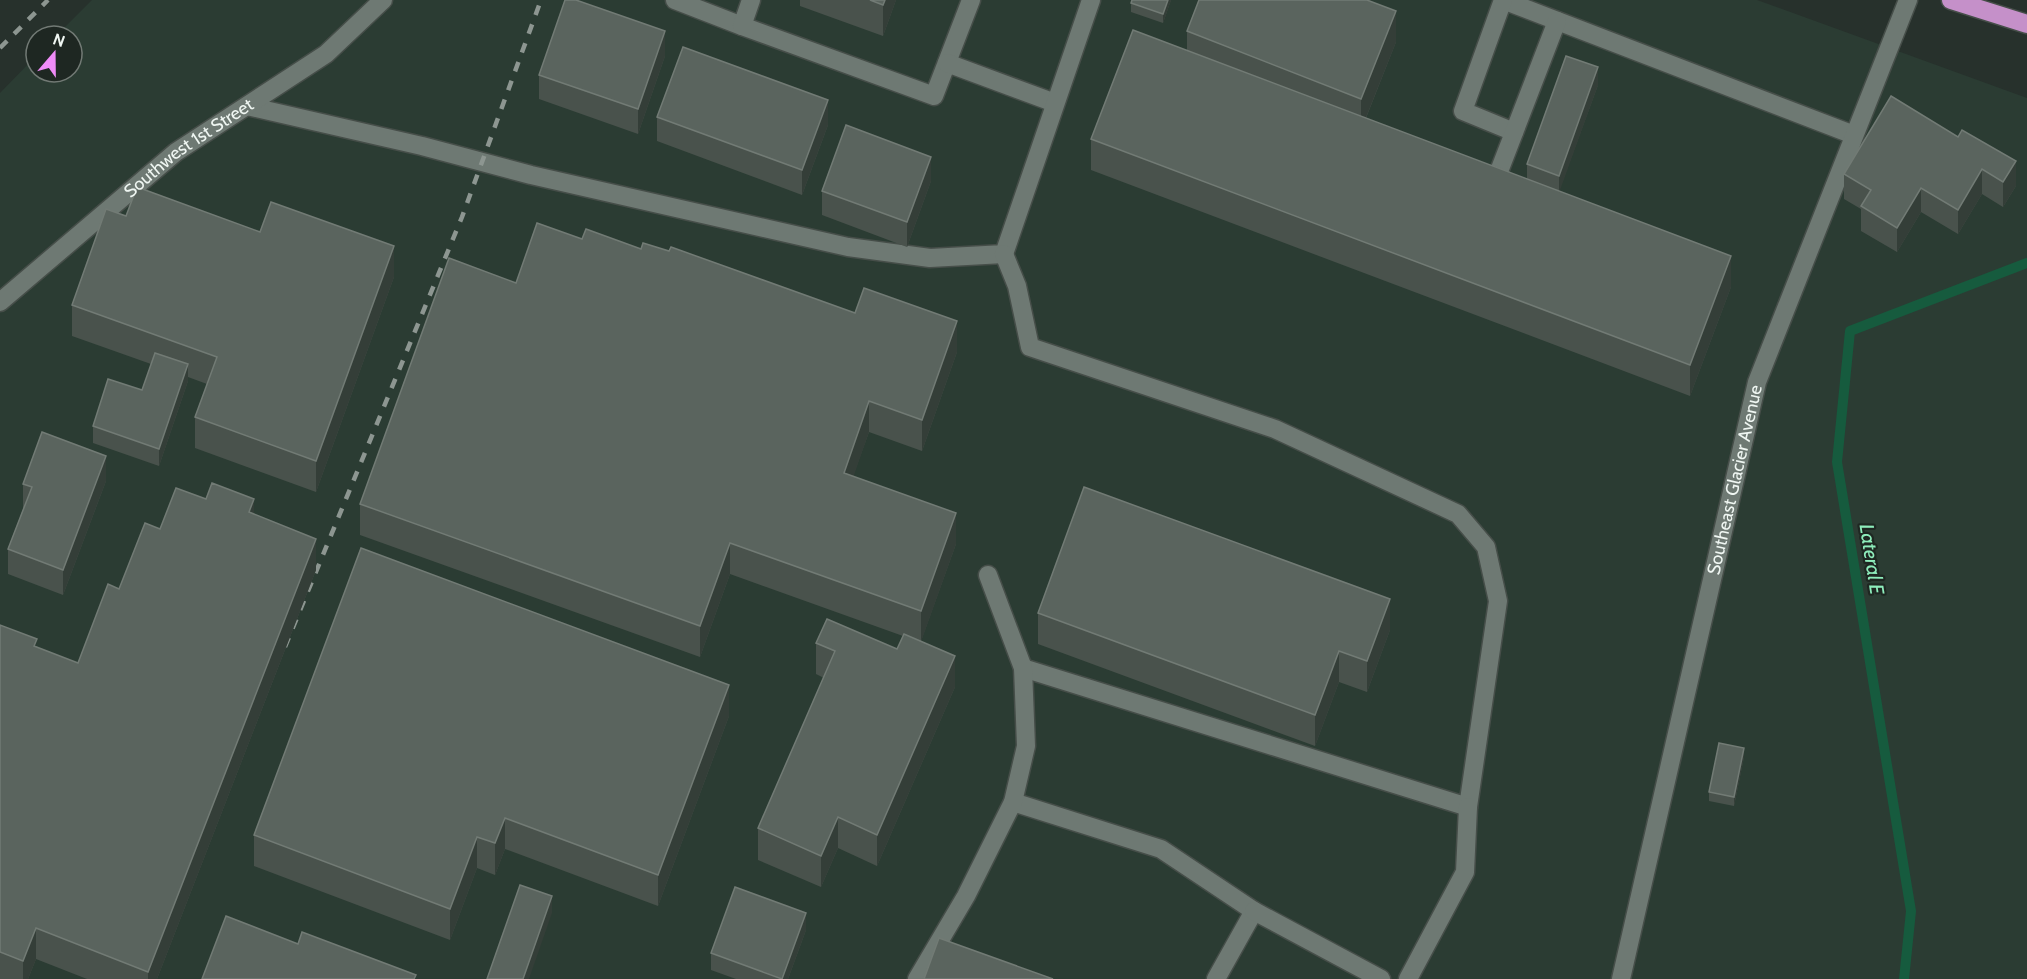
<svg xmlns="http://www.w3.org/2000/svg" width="2027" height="979" font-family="Cabin,sans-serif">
<rect width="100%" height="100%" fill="#27312c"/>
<polygon fill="#2b3c33" points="92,0 1757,0 2027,98 2027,979 0,979 0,93 36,56 36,72 72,72 72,36 56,36"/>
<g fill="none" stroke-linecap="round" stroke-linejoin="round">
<polyline stroke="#165b3e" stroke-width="10" points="1904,979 1911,911 1837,462 1850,331 2027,263"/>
<g stroke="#464e49" stroke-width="21">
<g id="minor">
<polyline points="675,0 742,26"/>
<polyline points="751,0 742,26 934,96 971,0"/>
<polyline points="1503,0 1854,135"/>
<polyline points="1503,0 1463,111 1514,132"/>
<polyline points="947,63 1055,103"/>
<polyline points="247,106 422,146 531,175 848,247 930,258 1004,254 1091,0"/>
<polyline points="1498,174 1557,21"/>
<polyline points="1004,254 1017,286 1030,347 1275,429 1458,514 1486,547 1498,601 1468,807 1023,668"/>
<path id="s1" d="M 0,302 L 176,152 L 326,54 L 383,0"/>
<polyline points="1013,802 1161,849 1254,911 1216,979"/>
<polyline points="1254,911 1381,979"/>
<polyline points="917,979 966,896 1013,802 1026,746 1023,668 988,575"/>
<polyline points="1408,979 1465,872 1468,807"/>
<path id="s2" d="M 1621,979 L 1757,382 L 1908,0"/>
</g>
</g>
<g stroke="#464e49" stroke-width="21">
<polyline id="highway" points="1951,0 2027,24"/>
</g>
<use href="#minor" stroke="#6e7973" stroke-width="18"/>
<use href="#highway" stroke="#c590c9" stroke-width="18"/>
<g stroke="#8d9691" stroke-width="4.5" stroke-dasharray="10 10" stroke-linecap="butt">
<polyline points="0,48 48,0"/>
<polyline points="285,647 462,217 541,0"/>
</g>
</g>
<g fill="#49524c">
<polygon points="800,0 896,0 883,36 800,6"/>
<polygon points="1171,0 1163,23 1131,12 1131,3"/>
<polygon points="1187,31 1396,42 1366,118 1527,179 1527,164 1598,85 1559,191 1731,287 1690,396 1091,170 1091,139 1187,51"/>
<polygon points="665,56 638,134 539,99 539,75"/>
<polygon points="1891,96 2016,186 2003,207 1982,194 1958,234 1921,212 1897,252 1861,231 1861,209 1844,199 1844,174"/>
<polygon points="657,117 828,125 802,195 657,141"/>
<polygon points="931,181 907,247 822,215 822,191"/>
<polygon points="126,216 394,277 316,492 195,448 195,417 207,384 188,377 188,381 159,466 93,443 93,426 142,390 151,364 72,336 72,305"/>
<polygon points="582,239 957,352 922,451 869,432 853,476 956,544 921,641 955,687 877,866 838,848 821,887 758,860 758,828 824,678 816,674 816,643 897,649 903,636 730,574 700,657 360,535 360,504 516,283"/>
<polygon points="106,481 63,595 8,574 8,549 23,509 23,484"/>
<polygon points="254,514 316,570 157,979 87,979 36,959 28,979 0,979 0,625 37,647 78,663 119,589 160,529"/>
<polygon points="1038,613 1390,630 1367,692 1339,682 1315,746 1038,644"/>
<polygon points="729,716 658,906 505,849 495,875 477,868 450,940 254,866 254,835"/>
<polygon points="1744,757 1734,806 1709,801 1709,792"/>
<polygon points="806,930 788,979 736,979 711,970 711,953"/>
</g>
<g fill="#343e38">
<polygon points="885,0 896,0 883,36 883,5"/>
<polygon points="1168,0 1171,0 1163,23 1163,14"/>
<polygon points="1396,11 1396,42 1361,130 1361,99"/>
<polygon points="665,31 665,56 638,134 638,109"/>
<polygon points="1598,67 1598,85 1559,193 1559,176"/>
<polygon points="828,100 828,125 802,195 802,170"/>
<polygon points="931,157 931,181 907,247 907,222"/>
<polygon points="2016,161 2016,186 2003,207 2003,182"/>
<polygon points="1982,169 1982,194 1958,234 1958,210"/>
<polygon points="1921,188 1921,212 1897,252 1897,228"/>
<polygon points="394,246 394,277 316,492 316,461"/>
<polygon points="1731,256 1731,287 1690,396 1690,365"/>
<polygon points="957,321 957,352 922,451 922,420"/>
<polygon points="188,364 188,381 159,466 159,449"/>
<polygon points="869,401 869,432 844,504 844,473"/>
<polygon points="106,456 106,481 63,595 63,570"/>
<polygon points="254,499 254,530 249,512"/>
<polygon points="956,513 956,544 921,642 921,611"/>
<polygon points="316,539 316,570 157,979 148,979 148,972"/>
<polygon points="730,543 730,574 700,657 700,626"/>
<polygon points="1390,599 1390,630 1367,692 1367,661"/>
<polygon points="1339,651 1339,682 1315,746 1315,715"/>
<polygon points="955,656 955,687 877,866 877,835"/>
<polygon points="729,685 729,716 658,906 658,875"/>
<polygon points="1744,748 1744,757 1734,806 1734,797"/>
<polygon points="838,817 838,848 821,887 821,856"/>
<polygon points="505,818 505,849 495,875 495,843"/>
<polygon points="477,837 477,868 450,940 450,909"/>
<polygon points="552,896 552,913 529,979 523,979"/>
<polygon points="806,913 806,930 788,979 782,979"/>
<polygon points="36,928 36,959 28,979 23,979 23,961"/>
</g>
<g fill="#5a645e" stroke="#727b75" stroke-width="1.5">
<polygon points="565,0 576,0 665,31 638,109 539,75"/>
<polygon points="870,0 885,0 883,5"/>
<polygon points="1132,0 1168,0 1163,14 1131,3"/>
<polygon points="1199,0 1367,0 1396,11 1361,99 1187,31"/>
<polygon points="1133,30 1731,256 1690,365 1091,139"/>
<polygon points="683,47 828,100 802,170 657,117"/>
<polygon points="1566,56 1598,67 1559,176 1527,164"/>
<polygon points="1891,96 1958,137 1962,130 2016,161 2003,182 1982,169 1958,210 1921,188 1897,228 1861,206 1871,190 1844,174"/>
<polygon points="846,125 931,157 907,222 822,191"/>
<polygon points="137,187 260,232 271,202 394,246 316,461 195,417 217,357 72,305 106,209 126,216"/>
<polygon points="537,223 582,239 586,229 641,249 643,243 669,251 671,247 855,313 864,288 957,321 922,420 869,401 844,473 956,513 921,611 730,543 700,626 360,504 449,258 516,283"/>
<polygon points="155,353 188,364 159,449 93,426 108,379 142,390"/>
<polygon points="42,432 106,456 63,570 8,549 32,487 23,484"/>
<polygon points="212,483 254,499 249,512 316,539 148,972 36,928 23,961 0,952 0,625 37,639 34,646 78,663 108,584 119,589 145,523 160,529 176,488 206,499"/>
<polygon points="1084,487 1390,599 1367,661 1339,651 1315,715 1038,613"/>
<polygon points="361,548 729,685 658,875 505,818 495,843 477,837 450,909 254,835"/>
<polygon points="827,619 897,649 904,634 955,656 877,835 838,817 821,856 758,828 835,651 816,643"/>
<polygon points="1719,743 1744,748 1734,797 1709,792"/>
<polygon points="520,885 552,896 523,979 487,979"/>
<polygon points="735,887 806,913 782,979 711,953"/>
<polygon points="226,916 298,944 302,932 416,975 414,979 202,979"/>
<polygon points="939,938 1053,979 924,979"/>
</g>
<g text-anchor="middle" stroke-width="4.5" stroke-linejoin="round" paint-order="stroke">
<g font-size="18" fill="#eff6f2" stroke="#1e2722">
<text dy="6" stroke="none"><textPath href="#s1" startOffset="244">Southwest 1st Street</textPath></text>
<text dy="6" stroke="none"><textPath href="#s2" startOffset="512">Southeast Glacier Avenue</textPath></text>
</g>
<g font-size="20" font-style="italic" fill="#8eedbc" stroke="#1e2722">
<text transform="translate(1872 559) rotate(81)" y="7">Lateral E</text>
</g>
</g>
<g transform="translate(54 54) rotate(20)"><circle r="28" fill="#1e2722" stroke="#727a75" stroke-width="1.5"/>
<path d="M0-4.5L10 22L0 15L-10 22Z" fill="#ef8bf7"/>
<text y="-9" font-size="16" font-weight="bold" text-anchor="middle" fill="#eff6f2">N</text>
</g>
</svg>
